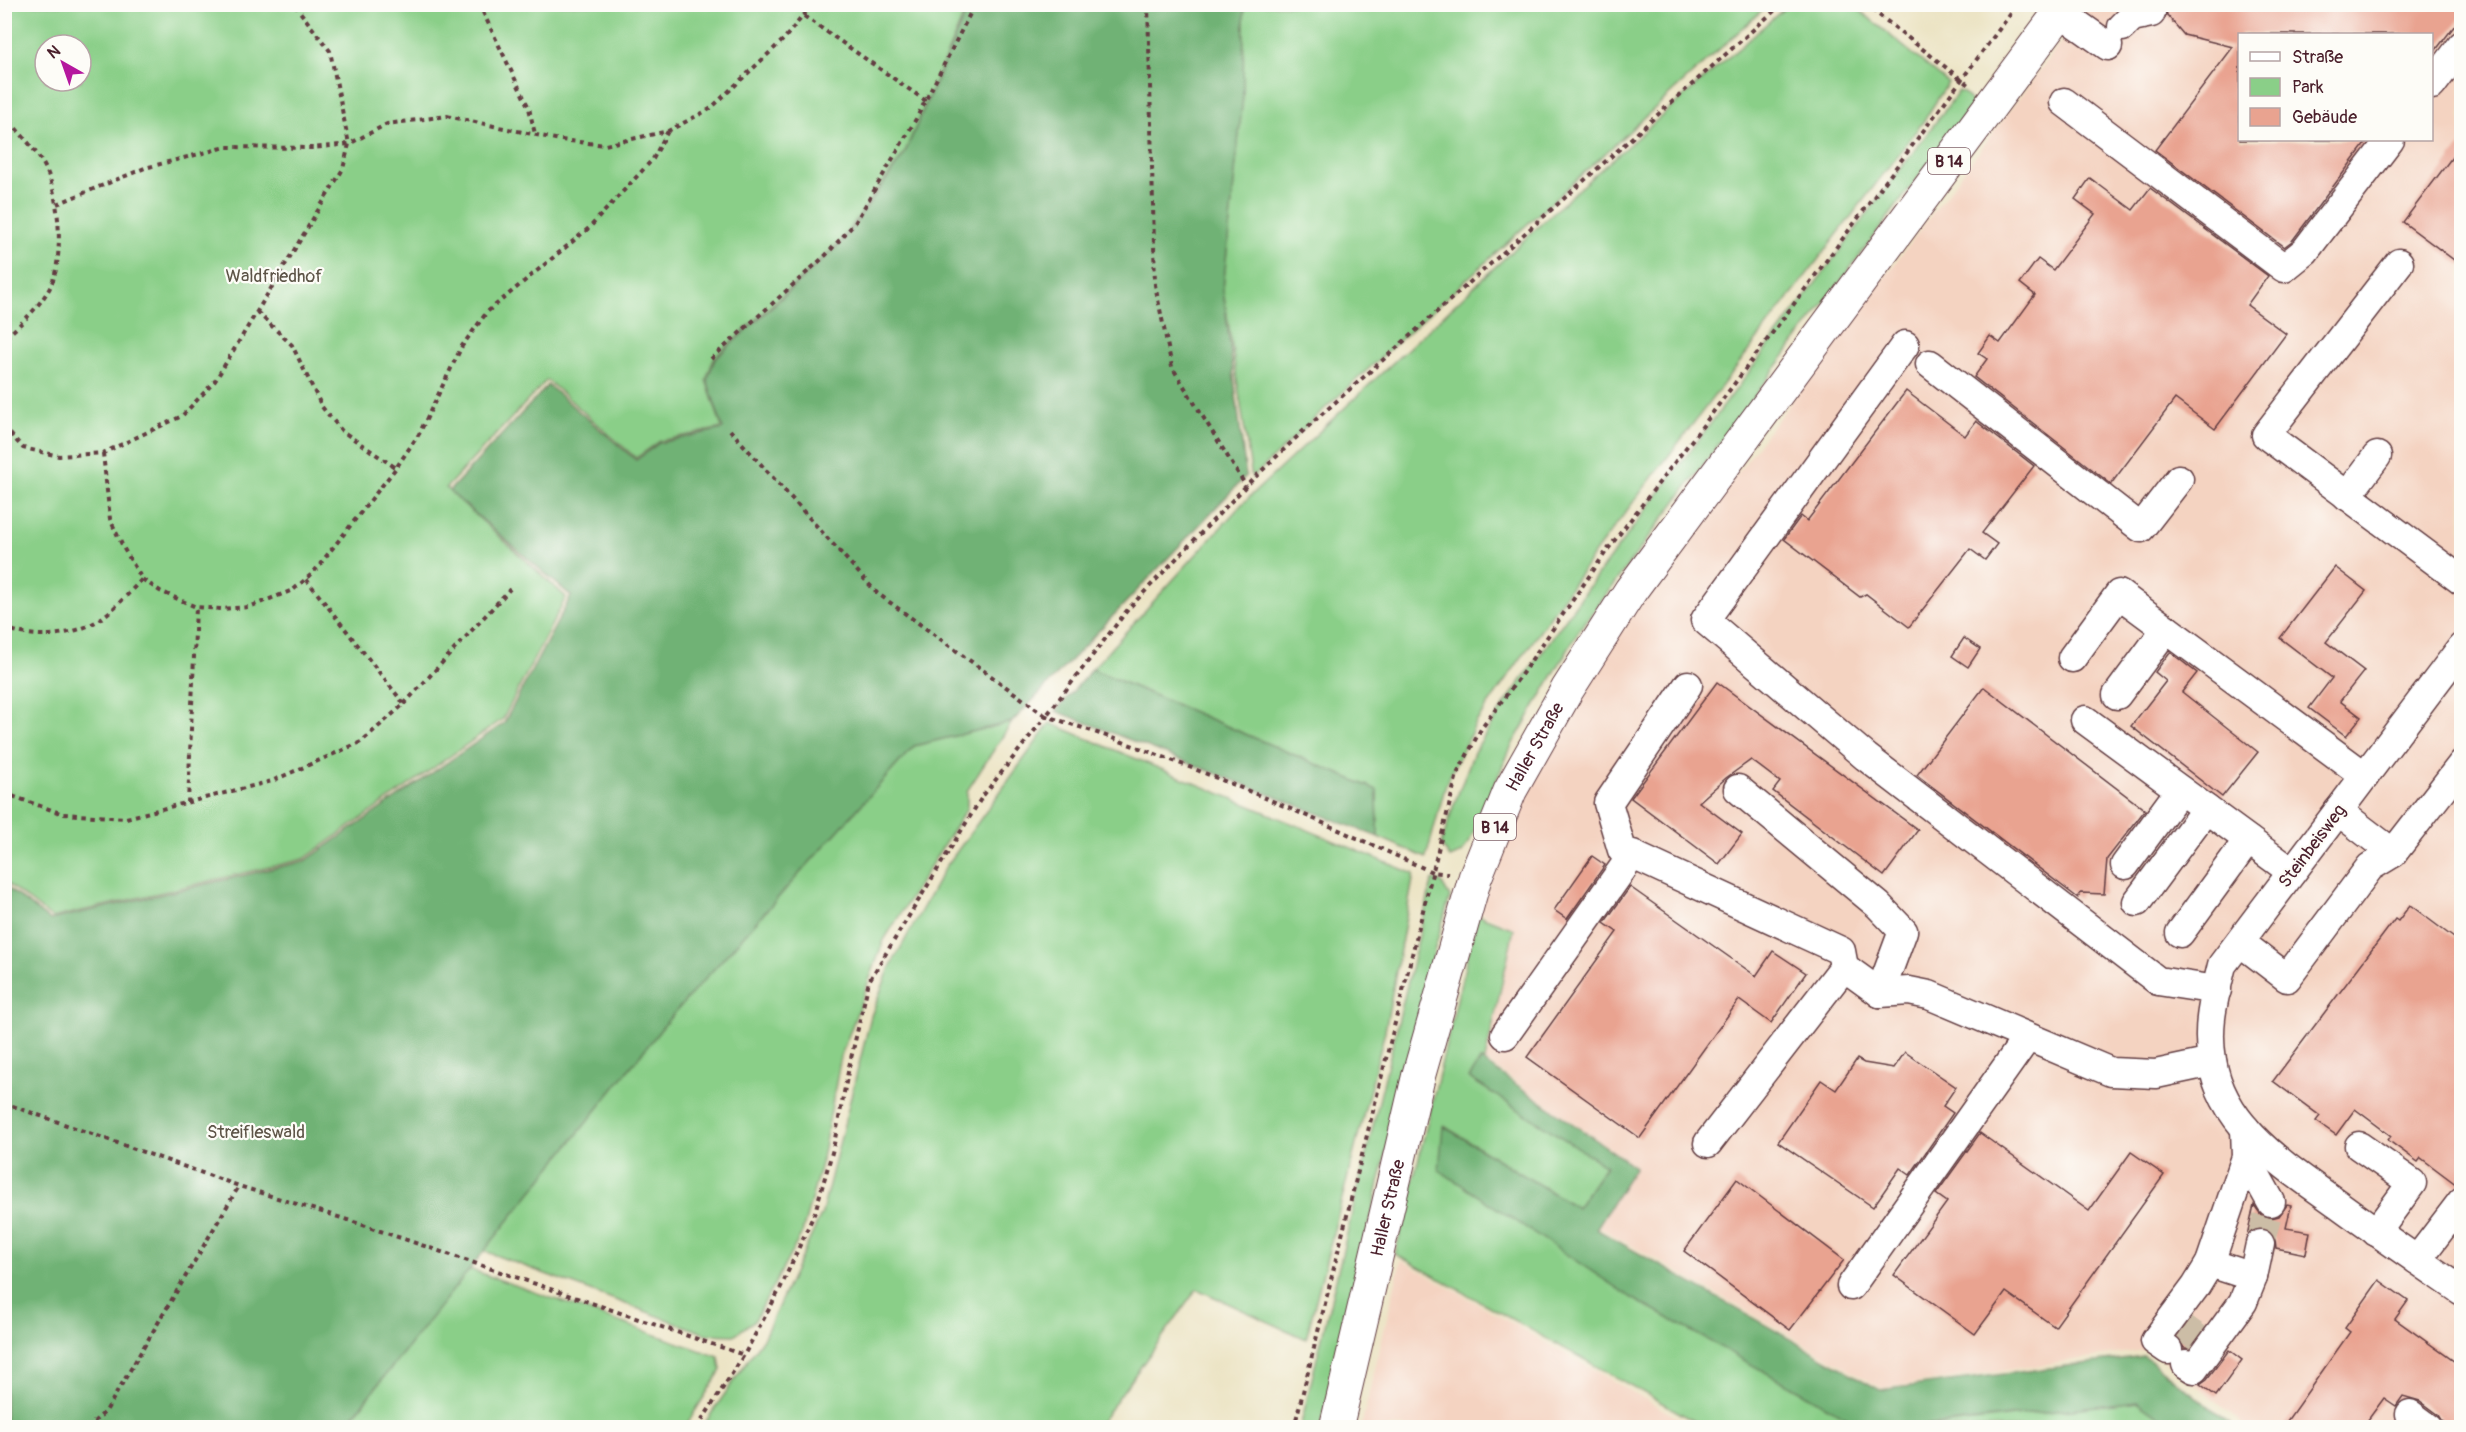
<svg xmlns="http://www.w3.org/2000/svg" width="2466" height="1432" font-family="Pangolin,sans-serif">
<rect width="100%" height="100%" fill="#fdfcf7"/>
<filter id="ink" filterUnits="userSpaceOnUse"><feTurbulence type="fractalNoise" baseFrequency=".0167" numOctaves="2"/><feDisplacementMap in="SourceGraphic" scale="12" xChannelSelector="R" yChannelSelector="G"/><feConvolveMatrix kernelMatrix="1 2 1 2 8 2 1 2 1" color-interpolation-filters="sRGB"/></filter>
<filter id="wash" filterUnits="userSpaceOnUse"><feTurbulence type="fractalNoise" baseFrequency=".008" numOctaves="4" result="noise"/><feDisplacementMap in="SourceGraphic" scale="24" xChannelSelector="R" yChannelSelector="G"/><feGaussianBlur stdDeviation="1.35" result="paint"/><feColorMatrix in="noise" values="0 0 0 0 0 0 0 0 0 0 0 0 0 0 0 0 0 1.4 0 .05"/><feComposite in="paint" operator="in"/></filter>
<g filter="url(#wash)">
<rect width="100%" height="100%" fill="#ece4c5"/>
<g fill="#f4d3c1" fill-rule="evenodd">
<path d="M 2089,5 L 2461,5 L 2461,1427 L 2247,1427 L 2151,1349 L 1882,1388 L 1599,1227 L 1636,1166 L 1486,1061 L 1515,929 L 1480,912 L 1501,849 L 1532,782 L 1618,632 ZM 2240,34 L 2432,34 L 2432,140 L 2240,140 Z"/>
<polygon points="1401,1260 1694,1427 1361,1427"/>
</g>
<g fill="#8acf88" stroke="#6a775a" stroke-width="1.5" fill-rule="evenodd">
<polygon points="1792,4 1853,5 1948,83 1923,122 1596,551 1477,721 1446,784 1426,858 1378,837 1377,790 1092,669 1242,504 1575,192 1787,6"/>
<path d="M 4,5 L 968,5 L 904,154 L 840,242 L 714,358 L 706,380 L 722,428 L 660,441 L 636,458 L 547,380 L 446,488 L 566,597 L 503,719 L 304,859 L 52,918 L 5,882 ZM 45,45 L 81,45 L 81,81 L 45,81 Z"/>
<polygon points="1244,5 1768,5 1320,413 1252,478 1223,289 1243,95"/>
<polygon points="1959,91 1964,93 1973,104 1578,632 1512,745 1470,840 1462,853 1450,858 1441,845 1453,807 1474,752 1504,705 1587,589"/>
<polygon points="1012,722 967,791 967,808 884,940 841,1056 821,1164 802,1233 755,1320 734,1335 706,1334 484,1251 669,1019 914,746"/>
<polygon points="1050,723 1414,874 1385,1031 1306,1339 1197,1289 1097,1427 702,1427 764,1337 822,1213 871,1016 890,967 945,868"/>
<polygon points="1434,880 1441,882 1450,897 1435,948 1321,1427 1300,1428 1432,882"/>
<path d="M 1478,915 L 1514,929 L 1485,1060 L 1480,1060 L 1470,1078 L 1606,1165 L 1577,1208 L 1444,1126 L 1632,1298 L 1864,1427 L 1705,1427 L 1395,1254 C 1424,1141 1449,1028 1478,915 Z"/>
<polygon points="469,1269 719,1357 721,1370 685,1427 344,1428"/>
<polygon points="2137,1401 2174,1427 1917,1428"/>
</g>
<g fill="#6fb274" stroke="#5c6850" stroke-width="1.5">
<polygon points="969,5 1244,5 1243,95 1223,289 1246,476 1012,722 914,746 669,1019 344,1427 5,1427 5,886 50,920 305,861 504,723 571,596 449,491 548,385 636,460 659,443 723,429 707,380 715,359 841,243 904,155"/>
<polygon points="1092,669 1377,790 1378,837 1056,711"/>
<polygon points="1481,1060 1635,1167 1596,1229 1880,1390 2144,1356 2235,1427 2174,1427 2137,1401 1917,1427 1864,1427 1632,1298 1439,1170 1443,1126 1577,1208 1606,1166 1469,1078"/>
</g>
<g id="blocks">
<g fill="#e9a390">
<polygon points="2165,4 2462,4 2462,16 2432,55 2432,34 2240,34 2240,140 2368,140 2292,241 2284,247 2155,150 2233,47 2184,35 2167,15"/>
<polygon points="2462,144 2462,266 2403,222"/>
<polygon points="2090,178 2133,210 2150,188 2268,276 2247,305 2286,334 2215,429 2175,399 2111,484 1974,377 1987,359 1978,353 1990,336 2000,343 2035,295 2020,283 2038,259 2053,270 2095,214 2075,199"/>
<polygon points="1906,391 1965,436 1976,421 2034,466 1982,533 1997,544 1985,560 1970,549 1909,627 1866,594 1860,597 1784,539 1801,516 1807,521"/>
<polygon points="2335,567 2366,591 2326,642 2364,671 2340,701 2361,717 2346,736 2309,708 2332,678 2280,638"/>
<polygon points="1964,638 1980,649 1968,667 1952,656"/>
<polygon points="2170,652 2197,673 2182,692 2258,752 2222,797 2131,726 2166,681 2155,672"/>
<polygon points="1717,682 1918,830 1884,876 1773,791 1780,782 1751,760 1726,778 1699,802 1742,834 1719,864 1631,798"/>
<polygon points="1984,687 2145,810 2107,859 2104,894 2081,893 2078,898 1917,775"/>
<polygon points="1592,856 1605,865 1567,919 1554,910"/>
<polygon points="1630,887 1756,976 1773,951 1806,973 1771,1023 1739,1000 1640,1138 1527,1057 1617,932 1604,923"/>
<polygon points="2410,905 2462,944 2462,1185 2457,1185 2421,1158 2418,1162 2388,1140 2391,1136 2355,1109 2336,1135 2316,1121 2320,1116 2273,1081 2395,919 2398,921"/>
<polygon points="1905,1052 1956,1087 1943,1106 1953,1113 1910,1175 1900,1168 1873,1207 1778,1142 1821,1080 1836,1090 1857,1059 1864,1063 1894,1068"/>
<polygon points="1980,1133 2089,1211 2131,1152 2164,1175 2055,1327 2006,1292 1975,1334 1894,1275 1947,1202 1936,1194"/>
<polygon points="1737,1179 1844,1260 1790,1330 1684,1251"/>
<polygon points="2254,1205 2262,1216 2271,1218 2279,1216 2287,1205 2291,1206 2286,1228 2310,1232 2306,1254 2276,1248 2275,1238 2271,1232 2264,1228 2255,1228 2248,1232"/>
<polygon points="2379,1280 2408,1301 2395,1319 2462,1367 2462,1428 2447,1428 2439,1415 2420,1401 2403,1396 2396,1406 2384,1398 2362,1428 2282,1428 2350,1332 2345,1328"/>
<polygon points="2190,1321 2202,1330 2189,1348 2184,1348 2178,1337"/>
<polygon points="2229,1350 2242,1360 2216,1396 2200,1384 2207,1379"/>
</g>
</g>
</g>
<g filter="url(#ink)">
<use href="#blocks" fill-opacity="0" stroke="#623d42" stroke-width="1.5"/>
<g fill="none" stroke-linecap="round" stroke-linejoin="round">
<g stroke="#ccbda6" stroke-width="28" stroke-dasharray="28 14" stroke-linecap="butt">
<polyline points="2260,1244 2271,1202"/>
<polyline points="2184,1328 2203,1342"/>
</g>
<g stroke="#623d42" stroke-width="31">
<g id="minor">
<polyline points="2060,12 2108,46"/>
<polyline points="2122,27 2132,17 2151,13"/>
<polyline points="2432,85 2462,45"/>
<polyline points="2064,102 2284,268 2305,251 2390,140"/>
<polyline points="2399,263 2266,435 2462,581"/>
<polyline points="1905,345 1705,620 1866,757 2158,981 2217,990"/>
<polyline points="1930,364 2141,528 2179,479"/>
<polyline points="2347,496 2377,456"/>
<path d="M 2462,647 L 2222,965 C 2214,999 2206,1025 2212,1060 C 2222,1128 2287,1167 2338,1204 C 2379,1234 2420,1262 2462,1291"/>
<polyline points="2072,658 2119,594 2365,776"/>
<polyline points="1688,685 1608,803 1622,850 1841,951 1844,967"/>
<polyline points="2117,695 2166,629"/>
<polyline points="2085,720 2292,872"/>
<polyline points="1738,789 1878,905 1903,931 1880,993"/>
<polyline points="2338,811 2393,853 2462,764"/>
<polyline points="2125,865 2180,790"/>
<polyline points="2137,902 2206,809"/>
<polyline points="2180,933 2248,840"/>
<polyline points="2240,942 2287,978 2370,867 2393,853"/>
<polyline points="1880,993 1909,991 1929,995 2111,1072 2156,1074 2212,1062"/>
<polyline points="1505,1035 1633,854"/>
<polyline points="1708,1143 1844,967 1880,993"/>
<polyline points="2359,1146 2412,1183 2376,1232"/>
<polyline points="2246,1157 2271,1202"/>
<polyline points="2417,1260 2462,1201"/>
<polyline points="2253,1277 2260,1244"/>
<polyline points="1851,1286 2027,1038"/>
<polyline points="2168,1350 2155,1341 2196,1286 2210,1263 2246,1157 2245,1128"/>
<polyline points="2186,1364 2194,1369 2243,1302 2253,1277 2210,1263"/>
<polyline points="2410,1414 2429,1428"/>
</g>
</g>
<g stroke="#623d42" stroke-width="35">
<g id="major">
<path id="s1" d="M 1336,1428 L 1419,1074 L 1475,878 L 1510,791 L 1567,690 L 1631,590 L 2066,4"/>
</g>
</g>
<g stroke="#623d42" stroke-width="4" stroke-dasharray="4.5 4.5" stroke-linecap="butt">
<polyline points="479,4 529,108 535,134"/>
<polyline points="1148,4 1155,285 1172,367 1246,486"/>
<polyline points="1865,4 1971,87"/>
<polyline points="804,16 926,101"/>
<path d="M 4,115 C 17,130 32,145 42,162 C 60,190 66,262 48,291 C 37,309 20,325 4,339"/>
<polyline points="57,204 145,168 226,147 313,148 349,144 330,51 294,4"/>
<polyline points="257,312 292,345 322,407 342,431 396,468 419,434 462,346 487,312 589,228 653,159 668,131"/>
<polyline points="711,359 826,255 855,223 916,119 975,4"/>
<polyline points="4,427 23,448 59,456 103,453 182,416 215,381 343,169 349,144 387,124 447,116 560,140 605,145 668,131 710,109 783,40 813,4"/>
<polyline points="730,430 877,593 1046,716 1129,608 1246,486 1302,432 1782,4"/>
<polyline points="103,453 110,519 124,549 142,579 160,591 196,607 221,609 249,607 293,590 313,573 396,468"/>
<path d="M 4,627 C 30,639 64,637 90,625 C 110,615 127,595 142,579"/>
<polyline points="404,704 510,589"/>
<polyline points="4,793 63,814 126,818 272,781 361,742 404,704 306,579"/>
<polyline points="188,803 196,607"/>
<polyline points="4,1103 239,1186 351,1221 744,1355"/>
<polyline points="87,1428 106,1411 239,1186"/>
<path d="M 697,1428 L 744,1355 L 780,1289 L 815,1212 L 833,1149 L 849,1067 L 869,981 L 982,797 L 1046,716 C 1179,758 1305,814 1432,872 L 1448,874"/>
<polyline points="1294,1428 1457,774 1481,729 1519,678 1608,549 1708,419 2018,4"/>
</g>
<use href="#minor" stroke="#fff" stroke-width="28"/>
<use href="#major" stroke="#fff" stroke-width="33"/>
</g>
</g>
<g text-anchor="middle" stroke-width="4.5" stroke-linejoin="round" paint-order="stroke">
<g fill="#fdfcf7" stroke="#806168" stroke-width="1.5">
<rect x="1928" y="148" width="42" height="26" rx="4.5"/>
<rect x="1474" y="814" width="42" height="26" rx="4.5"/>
</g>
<g font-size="16" font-weight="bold" fill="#4a1f2b">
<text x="1949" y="167">B 14</text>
<text x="1495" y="833">B 14</text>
</g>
<g font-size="18" fill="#5d5447" stroke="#fdfcf7">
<text x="274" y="282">Waldfriedhof</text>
<text x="256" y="1138">Streifleswald</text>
</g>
<g font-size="18" fill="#4a1f2b" stroke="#fdfcf7">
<text dy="6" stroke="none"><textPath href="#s1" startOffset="712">Haller Straße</textPath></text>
<text transform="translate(2312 846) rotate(-53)" y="6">Steinbeisweg</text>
<text dy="6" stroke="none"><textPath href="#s1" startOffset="226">Haller Straße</textPath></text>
</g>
</g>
<rect width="2466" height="1432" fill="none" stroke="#fdfcf7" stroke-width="24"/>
<rect x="2238" y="33" width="195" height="108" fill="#fdfcf7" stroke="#b5a4a5" stroke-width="1.5"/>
<rect x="2250" y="52" width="30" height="9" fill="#ffffff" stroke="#b5a4a5" stroke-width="1.5"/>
<text x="2292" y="63" font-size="18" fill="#4a1f2b">Straße</text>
<rect x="2250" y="78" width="30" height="18" fill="#8acf88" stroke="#b5a4a5" stroke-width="1.5"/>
<text x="2292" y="93" font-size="18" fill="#4a1f2b">Park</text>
<rect x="2250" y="108" width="30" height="18" fill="#e9a390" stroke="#b5a4a5" stroke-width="1.5"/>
<text x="2292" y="123" font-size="18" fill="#4a1f2b">Gebäude</text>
<g transform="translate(63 63) rotate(320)"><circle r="28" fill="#fdfcf7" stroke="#b5a4a5" stroke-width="1.5"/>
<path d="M0-4.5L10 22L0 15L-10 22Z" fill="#b5179e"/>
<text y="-9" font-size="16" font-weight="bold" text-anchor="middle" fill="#4a1f2b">N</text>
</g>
</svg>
